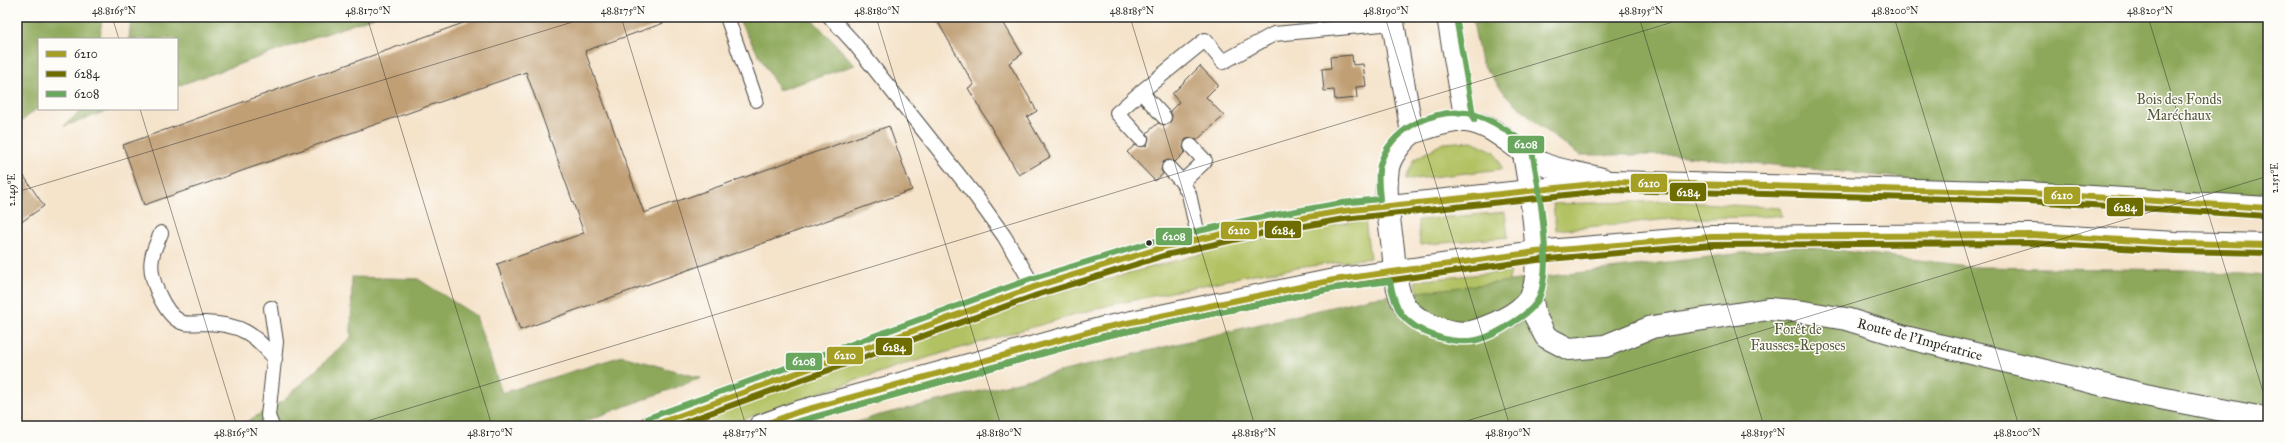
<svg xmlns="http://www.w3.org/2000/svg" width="2285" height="443" font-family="'IM FELL Great Primer',serif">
<rect width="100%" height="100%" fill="#fdfcf7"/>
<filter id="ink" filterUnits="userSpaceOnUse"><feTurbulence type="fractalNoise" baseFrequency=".025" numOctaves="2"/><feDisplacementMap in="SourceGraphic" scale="8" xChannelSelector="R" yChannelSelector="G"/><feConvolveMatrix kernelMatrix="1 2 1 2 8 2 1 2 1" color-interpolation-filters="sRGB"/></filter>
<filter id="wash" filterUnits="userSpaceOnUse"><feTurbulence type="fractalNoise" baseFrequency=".012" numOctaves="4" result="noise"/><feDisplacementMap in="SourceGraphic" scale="16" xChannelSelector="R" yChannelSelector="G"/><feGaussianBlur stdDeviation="0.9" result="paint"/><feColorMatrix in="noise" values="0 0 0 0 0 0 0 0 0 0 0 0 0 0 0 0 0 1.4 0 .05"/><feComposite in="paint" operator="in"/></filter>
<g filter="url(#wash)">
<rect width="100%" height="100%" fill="#f5e3ca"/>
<g fill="#b2c264" stroke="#6e7648">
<polygon points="1472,141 1495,152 1502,169 1405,180 1415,159 1443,143"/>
<polygon points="1668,201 1780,208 1782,216 1670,219 1556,230 1553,204"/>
<polygon points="1505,212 1508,237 1420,245 1418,220"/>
<polygon points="1365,220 1370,258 1254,274 1102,307 895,367 724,426 675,426 1065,290 1281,233"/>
<polygon points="1511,271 1507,287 1436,302 1418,291 1415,281"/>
</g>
<g fill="#8da85a" stroke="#5c6a42">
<polygon points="17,17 102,17 100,39 39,39 39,107 17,125"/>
<polygon points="131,17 374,17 177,86 177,39 129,39"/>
<polygon points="737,17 810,17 855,65 779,90"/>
<polygon points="1472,17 2268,17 2268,201 1960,184 1675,155 1580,155 1547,132 1506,95 1481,62"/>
<polygon points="83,109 113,109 64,126"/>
<polygon points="1801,246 1977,267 2188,270 2268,276 2268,426 845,426 876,416 1369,298"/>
<polygon points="352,277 418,279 476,316 502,393 622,356 701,378 572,426 239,426 284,400 351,337"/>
</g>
<g id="blocks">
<g fill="#c09f75">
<polygon points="480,17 672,17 672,20 585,51 644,213 889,126 912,190 520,330 497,264 584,233 526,72 144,205 123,145"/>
<polygon points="935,17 1000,17 1022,54 1009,63 1037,111 1027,117 1050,157 1019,175 968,88 974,85"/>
<polygon points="1352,55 1353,65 1363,64 1366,86 1356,87 1357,98 1335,100 1334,90 1324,91 1322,69 1331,68 1330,57"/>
<polygon points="1200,66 1218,85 1206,97 1224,116 1197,140 1189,138 1185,140 1183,148 1185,152 1175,162 1168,160 1163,162 1161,170 1163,174 1155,181 1127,152 1135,145 1142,147 1147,145 1149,138 1147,133 1158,123 1165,125 1170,123 1172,116 1170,111 1179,102 1172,94"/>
<polygon points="17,166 44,206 17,225"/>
</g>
</g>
</g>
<g filter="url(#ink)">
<use href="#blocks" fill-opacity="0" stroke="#494743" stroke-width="1"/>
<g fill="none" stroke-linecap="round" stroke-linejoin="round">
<g stroke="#494743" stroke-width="16">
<g id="service">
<polyline points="727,17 756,100"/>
<polyline points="830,17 854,43 977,198 1004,236 1034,287"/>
<polyline points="1164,117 1141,92 1205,40 1223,62 1274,34 1393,23"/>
<polyline points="1141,139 1117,113 1141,92"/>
<polyline points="1191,146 1205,161 1182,182 1189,194 1199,240"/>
<polyline points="1169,168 1182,182"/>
<path d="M 161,233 C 158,241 153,250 152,258 C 148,277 164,314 181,322 C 187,325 198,323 205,323 C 240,324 254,333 275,359"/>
<polyline points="271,308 276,342 268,416 272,426"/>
</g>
</g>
<g stroke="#494743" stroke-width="24">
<polyline id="minor" points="1531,296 1535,316 1546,337 1569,349 1605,346 1652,327 1769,309 1804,312 1846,319 1905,337 2145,395 2268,419"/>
</g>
<g stroke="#494743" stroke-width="24">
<g id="tertiary">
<polyline points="1392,17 1412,133"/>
<polyline points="1448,17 1466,121"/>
</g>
</g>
<g stroke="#494743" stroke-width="24">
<g id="primary">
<path d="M 1524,154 C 1529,184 1545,270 1531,296 C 1522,313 1495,324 1478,330 C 1458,338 1424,326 1409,311 C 1395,297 1395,267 1393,249 C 1390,223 1384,194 1388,168 C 1390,157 1402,141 1411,134 C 1415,131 1424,129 1430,127 C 1440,124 1456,120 1466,121 C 1496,124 1517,153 1543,164 C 1561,172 1583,173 1602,179"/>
<polyline points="651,426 1034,287 1164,247 1263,225 1343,211 1612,182 2028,193 2268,208"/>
<polyline points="760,426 798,412 1103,328 1334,280 1536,252 1711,237 2032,235 2176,243 2268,245"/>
</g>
</g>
<use href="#service" stroke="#fff" stroke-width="14"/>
<use href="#minor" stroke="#fff" stroke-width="22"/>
<use href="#tertiary" stroke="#fff" stroke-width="22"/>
<use href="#primary" stroke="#fff" stroke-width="22"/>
<g stroke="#fdfcf7" stroke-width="9">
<g id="bus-1">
<polyline points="651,426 1034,287 1164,247 1263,225 1343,211 1612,182 2028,193 2268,208"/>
<polyline points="760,426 798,412 1103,328 1334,280 1536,252 1711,237 2032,235 2176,243 2268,245"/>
</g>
</g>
<g stroke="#fdfcf7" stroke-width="9">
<g id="bus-2">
<polyline points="674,426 1037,295 1166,255 1265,233 1344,219 1612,190 2028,201 2268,216"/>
<polyline points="783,426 1105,336 1335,288 1537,260 1711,245 2032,243 2176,251 2268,253"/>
</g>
</g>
<g stroke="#fdfcf7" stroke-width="9">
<g id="bus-3">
<polyline points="1456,17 1474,120"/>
<path d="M 648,418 L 1031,279 L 1162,239 L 1262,217 L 1342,203 L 1380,199 C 1379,188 1377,176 1380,165 C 1390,129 1432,109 1467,113 C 1481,115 1494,122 1506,130 C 1514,136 1527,143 1532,151 C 1539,187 1553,265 1539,298 C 1534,309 1522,317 1512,323 C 1502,330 1490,337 1477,340 C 1453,345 1418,334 1402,315 C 1395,305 1392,293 1390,281 L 1335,288 L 1105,336 L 783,426"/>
</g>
</g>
<use href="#bus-1" stroke="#a59f24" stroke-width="6"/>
<use href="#bus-2" stroke="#6e6e00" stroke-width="6"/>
<use href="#bus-3" stroke="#68a75d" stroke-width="6"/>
</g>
</g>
<path fill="none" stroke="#2b2b2b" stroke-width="1" stroke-opacity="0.45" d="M 112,17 L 119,39M 367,17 L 492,426M 621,17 L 746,426M 876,17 L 1001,426M 1130,17 L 1255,426M 1385,17 L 1510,426M 1639,17 L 1764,426M 1894,17 L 2019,426M 2148,17 L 2268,408M 140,109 L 237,426M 17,192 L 589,17M 351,426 L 1689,17M 1450,426 L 2268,176"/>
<circle fill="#2b2b2b" stroke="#fdfcf7" stroke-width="1.5" cx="1149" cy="243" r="3.5"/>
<g text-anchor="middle" stroke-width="3" stroke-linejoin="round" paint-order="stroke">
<g font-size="14" fill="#54583c" stroke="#fdfcf7">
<text x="2179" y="104">Bois des Fonds<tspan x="2179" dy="16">Maréchaux</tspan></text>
<text x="1798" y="334">Forêt de<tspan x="1798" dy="16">Fausses-Reposes</tspan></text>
</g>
<g font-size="14" fill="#2b2b2b" stroke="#fdfcf7">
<text transform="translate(1920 339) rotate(15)" y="5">Route de l'Impératrice</text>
</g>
</g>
<g stroke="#fdfcf7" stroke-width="1.5">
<rect x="1507" y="135" width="38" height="19" rx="4" fill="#68a75d"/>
<rect x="1630" y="173" width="38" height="20" rx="4" fill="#a59f24"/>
<rect x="1669" y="182" width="38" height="20" rx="4" fill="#6e6e00"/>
<rect x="2043" y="186" width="38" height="19" rx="4" fill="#a59f24"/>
<rect x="2106" y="197" width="38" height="20" rx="4" fill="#6e6e00"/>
<rect x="1264" y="220" width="38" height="19" rx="4" fill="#6e6e00"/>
<rect x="1220" y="221" width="38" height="19" rx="4" fill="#a59f24"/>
<rect x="1155" y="227" width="38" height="19" rx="4" fill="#68a75d"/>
<rect x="875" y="337" width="38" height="19" rx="4" fill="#6e6e00"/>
<rect x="826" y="346" width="38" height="19" rx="4" fill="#a59f24"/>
<rect x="785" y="352" width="38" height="19" rx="4" fill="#68a75d"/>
</g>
<g font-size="11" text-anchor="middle" font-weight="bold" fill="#fff">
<text x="1526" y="148">6208</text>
<text x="1649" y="187">6210</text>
<text x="1688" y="196">6284</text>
<text x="2062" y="199">6210</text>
<text x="2125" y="211">6284</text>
<text x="1283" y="234">6284</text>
<text x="1239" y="234">6210</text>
<text x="1174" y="240">6208</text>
<text x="894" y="351">6284</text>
<text x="845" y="359">6210</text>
<text x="804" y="365">6208</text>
</g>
<rect width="2285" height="443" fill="none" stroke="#fdfcf7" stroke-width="44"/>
<rect x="38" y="38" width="140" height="72" fill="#fdfcf7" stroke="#a9a8a5"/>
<rect x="46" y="51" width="20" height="6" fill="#a59f24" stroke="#a9a8a5"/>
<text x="74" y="58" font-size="12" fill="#2b2b2b">6210</text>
<rect x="46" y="71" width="20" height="6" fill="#6e6e00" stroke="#a9a8a5"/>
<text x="74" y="78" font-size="12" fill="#2b2b2b">6284</text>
<rect x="46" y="91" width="20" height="6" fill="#68a75d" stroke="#a9a8a5"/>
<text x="74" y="98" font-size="12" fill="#2b2b2b">6208</text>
<rect x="22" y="22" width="2241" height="399" fill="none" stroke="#2b2b2b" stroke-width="1.5"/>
<g font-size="10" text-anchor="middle" fill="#2b2b2b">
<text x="114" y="14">48.8165°N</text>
<text x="368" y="14">48.8170°N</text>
<text x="623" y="14">48.8175°N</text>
<text x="877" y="14">48.8180°N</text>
<text x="1132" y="14">48.8185°N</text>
<text x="1386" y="14">48.8190°N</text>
<text x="1641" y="14">48.8195°N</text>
<text x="1895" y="14">48.8200°N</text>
<text x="2150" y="14">48.8205°N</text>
<text transform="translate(2274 178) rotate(-90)" y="4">2.151°E</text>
<text transform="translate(11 190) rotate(-90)" y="4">2.149°E</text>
<text x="236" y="436">48.8165°N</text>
<text x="490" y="436">48.8170°N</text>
<text x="745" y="436">48.8175°N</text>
<text x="999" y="436">48.8180°N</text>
<text x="1254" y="436">48.8185°N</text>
<text x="1508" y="436">48.8190°N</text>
<text x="1763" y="436">48.8195°N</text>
<text x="2017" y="436">48.8200°N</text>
</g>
</svg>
